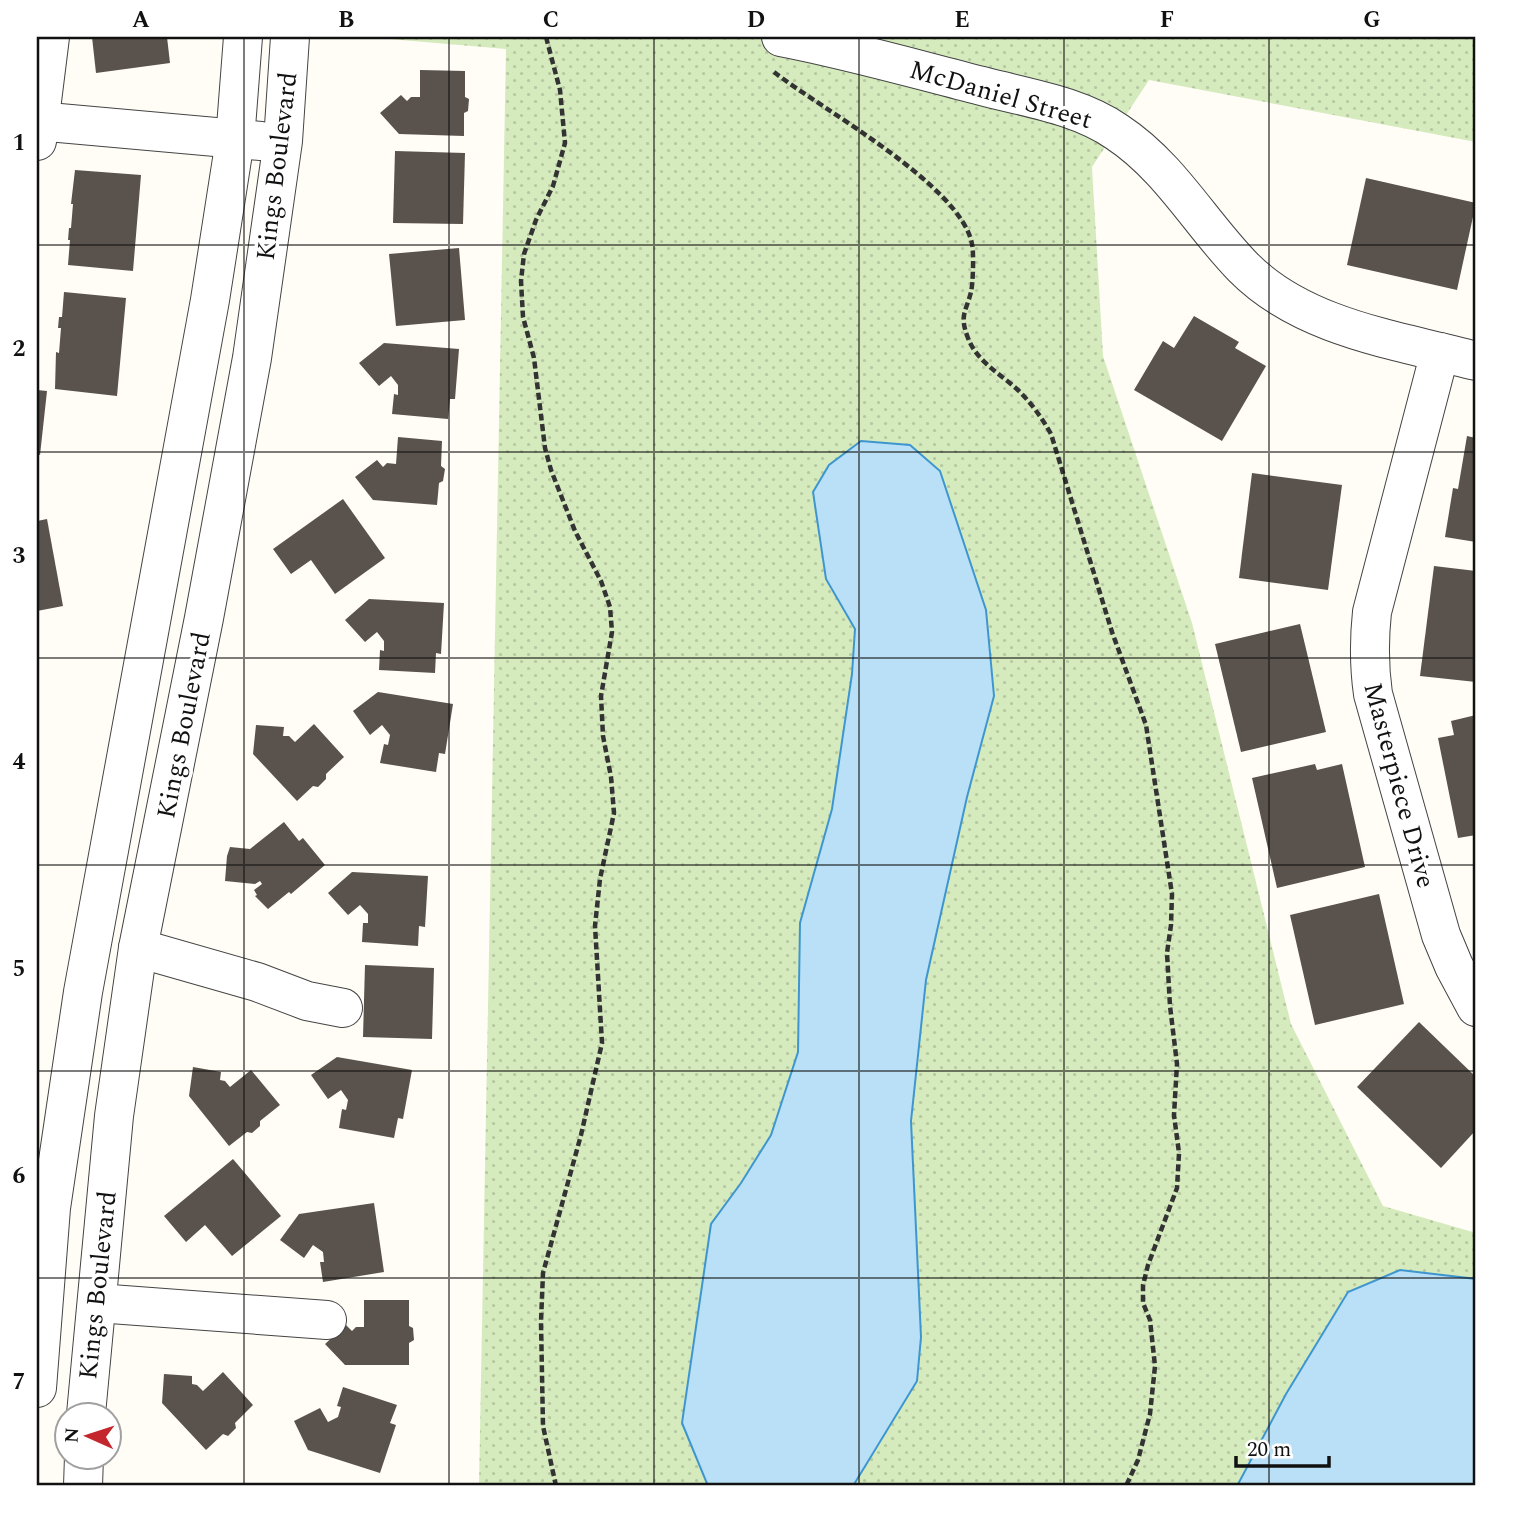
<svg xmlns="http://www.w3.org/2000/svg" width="1513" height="1523" font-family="Spectral,serif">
<defs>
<pattern id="grass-dots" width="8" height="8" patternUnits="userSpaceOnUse" patternTransform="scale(1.75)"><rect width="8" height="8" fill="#d5ebbd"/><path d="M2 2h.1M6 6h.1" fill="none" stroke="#b6c8a1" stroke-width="1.8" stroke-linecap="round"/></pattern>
</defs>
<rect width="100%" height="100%" fill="#fffdf5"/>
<polygon fill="url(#grass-dots)" points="366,37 1476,37 1476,142 1149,80 1092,167 1103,356 1192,623 1291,1024 1383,1206 1476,1233 1476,1486 479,1486 506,49"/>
<g fill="#b9e0f7" stroke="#3f96cf" stroke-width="2">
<polygon points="861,441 910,445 940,471 986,610 994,696 967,797 926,980 911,1121 921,1337 917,1381 853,1486 708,1486 682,1423 711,1224 741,1183 771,1135 798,1052 800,923 832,809 852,674 855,629 826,579 813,492 829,465"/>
<polygon points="1400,1270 1476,1279 1476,1486 1237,1486 1286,1394 1348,1292"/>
</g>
<g fill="#5a524d">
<polygon points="92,37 167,37 170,63 96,73"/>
<polygon points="420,70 465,71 465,97 469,99 468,111 464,113 464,136 399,134 380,113 401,95 407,101 411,97 420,97"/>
<polygon points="395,151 465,153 463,224 393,223"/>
<polygon points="75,170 141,175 133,271 68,265 70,240 68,240 69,228 71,228 73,204 71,204"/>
<polygon points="1366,178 1476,203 1457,290 1347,265"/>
<polygon points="459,248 465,320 396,326 389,254"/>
<polygon points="64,292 126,298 117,396 55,389 56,352 59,353 61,328 58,328 59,317 62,317"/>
<polygon points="1194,316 1239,342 1235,348 1266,366 1222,441 1134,390 1163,341 1174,348"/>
<polygon points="384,343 459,349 455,399 450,399 448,419 392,414 394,394 398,395 398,385 391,376 379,386 359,363"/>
<polygon points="37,390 47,391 40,455 37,454"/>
<polygon points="1467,436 1476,438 1476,542 1445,537 1453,488 1458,489"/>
<polygon points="398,437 442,441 441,466 445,469 443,481 439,483 437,505 373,500 355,477 377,460 383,467 387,463 396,464"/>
<polygon points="1252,473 1342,485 1328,590 1239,578"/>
<polygon points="343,499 385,558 335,594 311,560 291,574 273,549"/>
<polygon points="47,519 63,606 37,611 37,521"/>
<polygon points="1434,566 1476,571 1476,682 1420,676"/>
<polygon points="369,599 444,603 441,654 436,653 435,673 379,670 380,650 384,651 384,641 377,632 365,642 345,620"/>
<polygon points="1300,624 1326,732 1241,752 1215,644"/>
<polygon points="378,692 453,704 445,754 439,753 436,772 380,763 384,744 388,745 390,735 382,725 370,735 353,711"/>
<polygon points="1476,715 1476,835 1458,838 1438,738 1454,735 1451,721"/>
<polygon points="314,724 344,757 326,774 326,779 318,787 313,786 297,801 253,754 256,725 284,727 283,736 289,736 295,742"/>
<polygon points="1315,764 1317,770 1342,764 1365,867 1277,888 1252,778"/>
<polygon points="284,822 299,841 303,838 325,865 291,894 289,892 268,909 255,896 257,895 254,890 262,884 260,881 255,884 225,881 227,856 230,847 250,849"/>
<polygon points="352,872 428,876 425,927 419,926 418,946 362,942 363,923 368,923 368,914 360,905 348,915 328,893"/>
<polygon points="1379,894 1404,1004 1315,1025 1290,915"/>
<polygon points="365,965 434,968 432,1039 363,1037"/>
<polygon points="1419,1022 1476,1077 1476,1130 1441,1168 1357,1087"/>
<polygon points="337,1057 412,1070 403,1119 398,1118 394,1138 339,1128 342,1109 346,1110 348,1100 341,1090 328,1099 311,1075"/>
<polygon points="193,1067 221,1072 220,1080 225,1081 230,1087 251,1070 280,1105 260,1121 260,1126 252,1133 247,1132 229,1146 189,1096"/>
<polygon points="233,1159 281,1216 232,1256 205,1225 186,1242 164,1216"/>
<polygon points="374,1203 384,1272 323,1282 320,1262 324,1262 323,1252 313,1245 304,1258 280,1240 299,1214"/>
<polygon points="364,1300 409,1300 409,1326 413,1328 414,1340 409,1343 409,1365 345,1365 325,1344 346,1325 352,1331 356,1327 364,1327"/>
<polygon points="223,1372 253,1405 235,1423 236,1428 228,1436 223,1434 206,1450 162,1403 164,1374 192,1376 192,1384 197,1385 203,1391"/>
<polygon points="343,1387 397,1405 390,1423 396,1425 380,1473 308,1450 294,1421 320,1408 328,1422 338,1417 341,1407 337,1406"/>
</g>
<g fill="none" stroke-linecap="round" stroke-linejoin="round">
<g stroke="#444" stroke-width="40">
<g id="minor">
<path d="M 781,37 C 849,50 915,69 982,86 C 1027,98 1078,105 1117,132 C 1170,167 1200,223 1243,267 C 1303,328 1397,340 1476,361"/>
<polyline points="37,121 261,141"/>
<polyline points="37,141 50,37"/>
<path d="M 1440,352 L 1372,612 C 1369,640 1369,666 1373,694 L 1441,935 L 1454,966 L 1476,1007"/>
<polyline points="138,948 257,982 307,1001 343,1008"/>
<polyline points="97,1303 327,1320"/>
<polyline points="37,1388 51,1208 83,992 210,300 235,140 243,37"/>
<polyline points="86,1414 114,1116 138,948 204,618 252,358 283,141 290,37"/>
<polyline points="83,1486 84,1456"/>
</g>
</g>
<g stroke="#333" stroke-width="4.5" stroke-dasharray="7 3.5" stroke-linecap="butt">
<polyline points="546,37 560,90 565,143 553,186 536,220 524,254 521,281 523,317 534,358 545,448 551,470 575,531 601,581 610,607 612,632 601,696 603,736 611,777 614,813 600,879 595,926 602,1043 581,1135 543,1273 541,1322 543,1426 556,1486"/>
<path d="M 774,72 C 821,109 961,185 972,244 C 974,253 973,284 971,292 C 966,312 959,315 968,338 C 977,362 1001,374 1019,391 C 1032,404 1042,418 1051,434 L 1112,632 L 1146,725 L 1172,894 L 1171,925 L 1167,953 L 1170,1006 L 1177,1064 L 1174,1115 L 1179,1153 L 1177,1188 L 1148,1265 L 1143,1285 L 1143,1303 L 1150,1320 L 1155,1366 L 1150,1414 L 1138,1460 L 1126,1486"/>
</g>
<use href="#minor" stroke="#fff" stroke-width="38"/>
</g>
<path fill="none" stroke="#111" stroke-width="2" stroke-opacity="0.55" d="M 244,37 L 244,1486M 449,37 L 449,1486M 654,37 L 654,1486M 859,37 L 859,1486M 1064,37 L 1064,1486M 1269,37 L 1269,1486M 37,245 L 1476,245M 37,452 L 1476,452M 37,658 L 1476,658M 37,865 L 1476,865M 37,1071 L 1476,1071M 37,1278 L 1476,1278"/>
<g text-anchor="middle" stroke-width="7" stroke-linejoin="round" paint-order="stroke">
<g font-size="26" fill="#111" stroke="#fff">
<text transform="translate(1001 94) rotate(16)" y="9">McDaniel Street</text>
<text transform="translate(276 166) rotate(-83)" y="9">Kings Boulevard</text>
<text transform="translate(183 725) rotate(-79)" y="9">Kings Boulevard</text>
<text transform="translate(1400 785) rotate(75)" y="9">Masterpiece Drive</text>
<text transform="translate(97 1285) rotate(-84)" y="9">Kings Boulevard</text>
</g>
</g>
<rect width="1513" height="1523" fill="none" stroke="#ffffff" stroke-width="77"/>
<g transform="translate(88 1436) rotate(273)"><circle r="33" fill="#ffffff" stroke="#a0a0a0" stroke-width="2"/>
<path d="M0-5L12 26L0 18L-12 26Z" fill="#c4262e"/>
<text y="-10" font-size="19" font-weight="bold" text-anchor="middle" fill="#111111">N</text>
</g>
<path d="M1236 1456v10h93v-10" fill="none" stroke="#111111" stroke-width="3.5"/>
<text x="1247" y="1456" font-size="21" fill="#111111" stroke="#ffffff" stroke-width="5" paint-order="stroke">20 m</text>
<rect x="38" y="38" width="1436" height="1446" fill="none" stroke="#111" stroke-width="2.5"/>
<g font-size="23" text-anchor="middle" font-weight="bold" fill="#111">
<text x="141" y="27">A</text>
<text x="346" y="27">B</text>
<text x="551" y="27">C</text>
<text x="756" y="27">D</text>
<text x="962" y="27">E</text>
<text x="1167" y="27">F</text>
<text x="1372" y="27">G</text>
<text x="19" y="150">1</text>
<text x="19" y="356">2</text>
<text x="19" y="563">3</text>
<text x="19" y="769">4</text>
<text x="19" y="976">5</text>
<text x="19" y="1183">6</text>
<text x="19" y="1389">7</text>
</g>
</svg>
